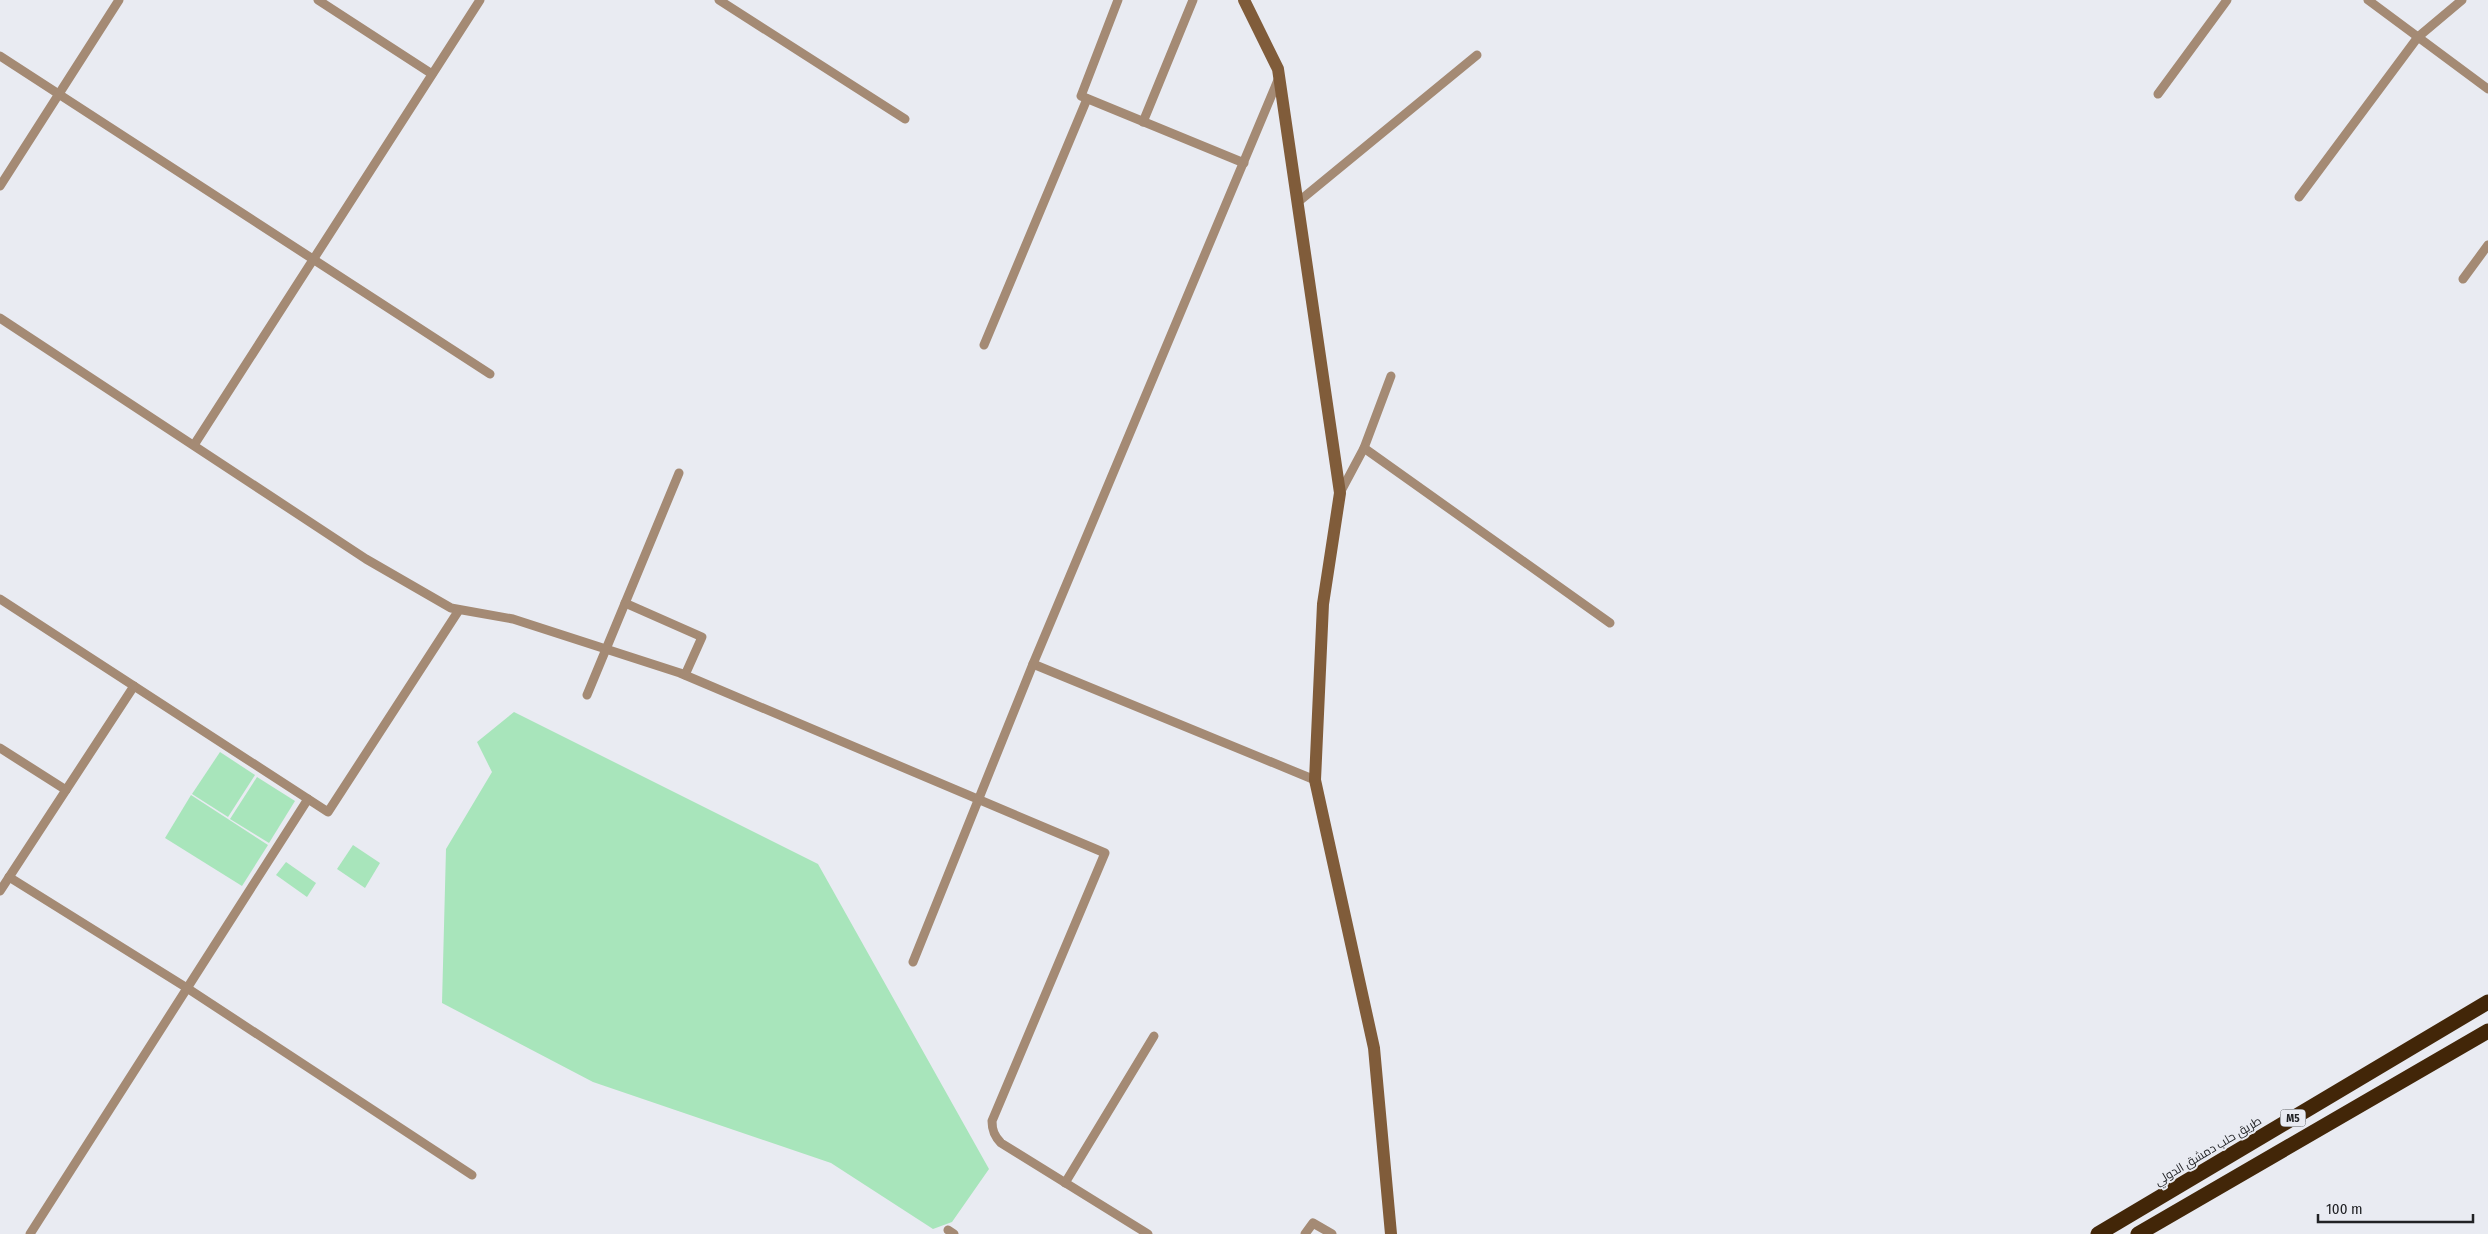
<svg xmlns="http://www.w3.org/2000/svg" width="2488" height="1234" font-family="'Fira Sans Condensed',Cairo,sans-serif">
<rect width="100%" height="100%" fill="#e9ebf2"/>
<g fill="#a8e5bb">
<polygon points="514,712 818,864 989,1169 952,1222 933,1229 831,1163 593,1082 442,1003 446,849 492,772 477,742"/>
<polygon points="220,752 255,775 228,817 192,794"/>
<polygon points="257,777 295,801 269,843 230,819"/>
<polygon points="191,795 268,845 242,886 165,838"/>
<polygon points="353,845 380,863 365,888 337,869"/>
<polygon points="286,862 316,883 307,897 276,875"/>
</g>
<g fill="none" stroke-linecap="round" stroke-linejoin="round">
<g stroke="#a48a74" stroke-width="9">
<polyline points="318,0 432,74"/>
<polyline points="719,0 905,119"/>
<polyline points="1118,0 1081,96 1244,163"/>
<polyline points="2368,0 2488,89"/>
<polyline points="0,56 490,374"/>
<polyline points="2158,94 2227,0"/>
<polyline points="1143,122 1193,0"/>
<polyline points="0,186 119,0"/>
<polyline points="2299,197 2418,37 2462,0"/>
<polyline points="1298,202 1477,55"/>
<polyline points="2463,279 2488,245"/>
<path d="M 0,318 L 366,559 L 451,608 L 513,619 L 680,673 L 1105,853 L 992,1121 C 992,1130 994,1136 1001,1143 L 1148,1234"/>
<polyline points="984,345 1087,99"/>
<polyline points="194,445 480,0"/>
<polyline points="1364,448 1610,623"/>
<polyline points="1340,493 1364,448 1391,376"/>
<polyline points="0,599 328,812 459,610"/>
<polyline points="625,603 702,637 685,675"/>
<polyline points="1033,664 1315,780"/>
<polyline points="587,695 679,473"/>
<polyline points="0,748 66,790"/>
<polyline points="9,877 187,988 472,1175"/>
<polyline points="0,891 134,686"/>
<polyline points="913,962 1033,664 1278,80"/>
<polyline points="1065,1183 1154,1036"/>
<polyline points="948,1230 954,1234"/>
<polyline points="30,1234 308,799"/>
<polyline points="1305,1234 1313,1223 1332,1234"/>
</g>
<polyline stroke="#805c3a" stroke-width="12" points="1244,0 1278,69 1340,493 1323,604 1315,780 1374,1048 1391,1234"/>
<g stroke="#422608" stroke-width="15">
<polyline points="2098,1234 2488,1002"/>
<polyline points="2138,1234 2488,1031"/>
</g>
</g>
<g text-anchor="middle" stroke-width="4" stroke-linejoin="round" paint-order="stroke">
<rect fill="#e9ebf2" stroke="#5d5e62" stroke-width="1" x="2280.5" y="1109.5" width="25" height="17" rx="4"/>
<g font-size="11" font-weight="bold" fill="#212225">
<text x="2293" y="1122">M5</text>
</g>
<g font-size="12" fill="#212225" stroke="#e9ebf2">
<text transform="translate(2208 1151) rotate(-31)" y="4">طريق حلب دمشق الدولي</text>
</g>
</g>
<path d="M2318 1214v8h155v-8" fill="none" stroke="#212225" stroke-width="2.5"/>
<text x="2326" y="1214" font-size="15" fill="#212225" stroke="#e9ebf2" stroke-width="4" paint-order="stroke">100 m</text>
</svg>
